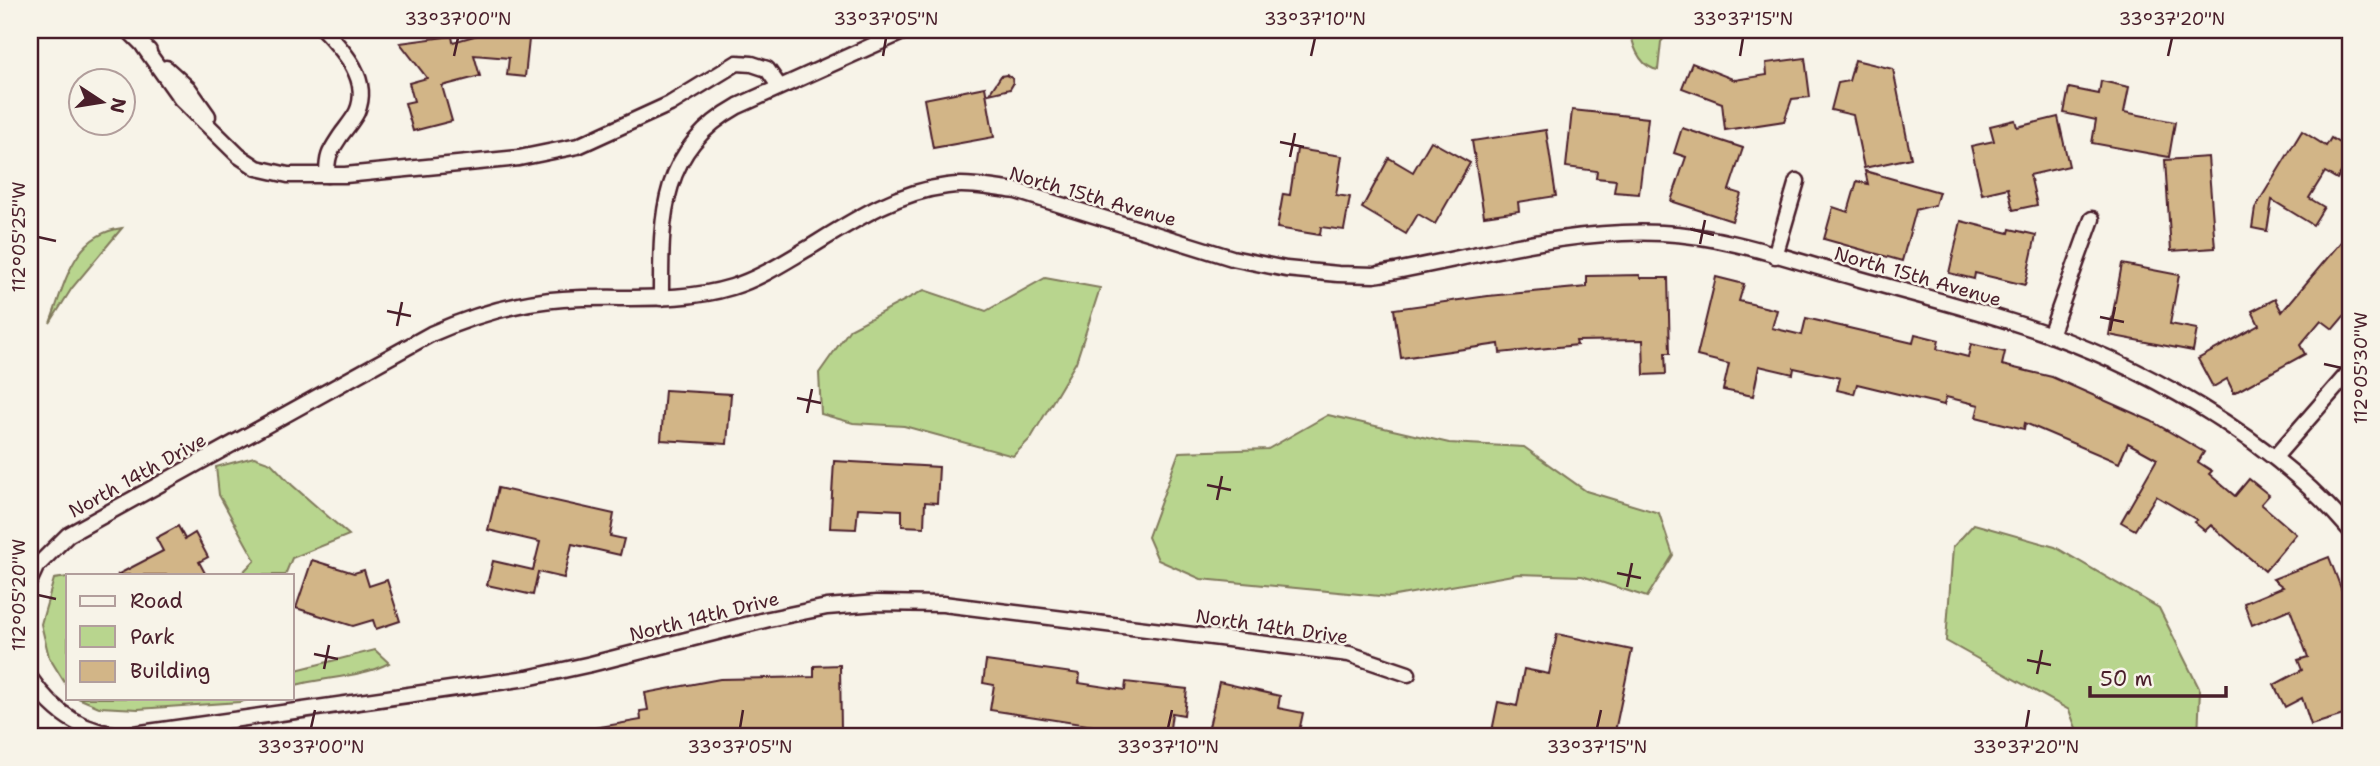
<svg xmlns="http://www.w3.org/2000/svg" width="2380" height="766" font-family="'Shantell Sans',sans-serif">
<rect width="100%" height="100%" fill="#f7f3e8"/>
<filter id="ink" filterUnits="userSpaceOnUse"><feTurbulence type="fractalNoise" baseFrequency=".0143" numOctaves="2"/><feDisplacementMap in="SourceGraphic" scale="14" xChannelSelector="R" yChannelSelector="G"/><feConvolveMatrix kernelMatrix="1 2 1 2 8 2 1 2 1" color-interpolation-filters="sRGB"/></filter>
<g filter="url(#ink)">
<g fill="#b8d58e" stroke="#817a5c" stroke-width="2">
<path d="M 1630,30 L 1664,30 L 1665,37 L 1661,42 L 1658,70 C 1640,67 1633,47 1630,30 Z"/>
<path d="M 122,228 L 72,288 L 50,323 C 65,284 73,234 122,228 Z"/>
<polygon points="1045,278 1100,288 1076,362 1031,438 1013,456 904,426 853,423 821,414 819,373 850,329 924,290 986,311"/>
<polygon points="1328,415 1449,443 1524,447 1586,491 1659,513 1673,555 1647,597 1582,576 1518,574 1390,597 1201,579 1158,560 1148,537 1179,452 1268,449"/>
<polygon points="254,457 271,463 292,485 349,535 292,558 285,575 240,575 255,560 219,495 216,467"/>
<polygon points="1974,524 2055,547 2159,608 2200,690 2198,736 2079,736 2069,710 1946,641 1953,547"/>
<polygon points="68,577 68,688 49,657 41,624 54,579"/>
<path d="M 375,650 L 389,663 C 360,678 324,677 292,686 L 292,671 Z"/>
<polygon points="78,698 254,698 240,702 138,709 99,707"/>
</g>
<g fill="#d2b587" stroke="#4a1f2b" stroke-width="2">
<polygon points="485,30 530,30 525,77 507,75 509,58 474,55 480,76 442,86 452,121 413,131 405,103 414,101 409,83 427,78 400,43 452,36 453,42 485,33"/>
<polygon points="1805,58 1810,97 1792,99 1784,121 1725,130 1722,103 1682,88 1692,63 1735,80 1767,75 1766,63"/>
<polygon points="1855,60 1893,69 1911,158 1864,168 1853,115 1831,110 1838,83 1849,81"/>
<polygon points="1006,75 1012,78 1013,84 1010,89 989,94 1001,76"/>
<polygon points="2101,81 2129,87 2124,112 2175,122 2169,157 2092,143 2096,120 2064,113 2069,88 2099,94"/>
<polygon points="985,87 994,137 933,148 924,99"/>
<polygon points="1572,110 1648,118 1639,194 1614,192 1616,180 1596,178 1597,171 1566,167"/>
<polygon points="2058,117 2069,166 2030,175 2037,205 2013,210 2008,188 1982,194 1971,146 1994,141 1990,126 2015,120 2017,127"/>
<polygon points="1682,128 1743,148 1729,190 1741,194 1732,221 1671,201 1686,157 1674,153"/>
<polygon points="1546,130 1556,196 1518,202 1519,211 1484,216 1472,141"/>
<polygon points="2302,131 2326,146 2331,138 2350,150 2350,158 2337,179 2325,172 2309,198 2324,207 2313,225 2272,200 2267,231 2252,228 2255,208"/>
<polygon points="1431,141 1470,163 1435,224 1418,214 1406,234 1362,208 1389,158 1413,172"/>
<polygon points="1297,149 1342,156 1336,195 1350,197 1344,230 1321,227 1320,235 1277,228 1283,194 1290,195"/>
<polygon points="2208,157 2215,248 2171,251 2165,160"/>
<polygon points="1865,171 1939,192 1935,205 1915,210 1916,210 1902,261 1824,239 1833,207 1848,212 1857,181 1868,184"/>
<polygon points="1961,221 2009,233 2010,229 2036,235 2025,285 1975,273 1974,279 1949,273"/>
<polygon points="2350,231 2350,309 2333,329 2321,320 2300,345 2305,354 2234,393 2227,379 2213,387 2198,359 2259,325 2252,311 2275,299 2282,312"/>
<polygon points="2122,264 2179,275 2170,324 2197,329 2193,351 2109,335"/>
<polygon points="1640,275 1640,278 1668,278 1670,353 1665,353 1666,374 1644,375 1643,340 1576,341 1577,345 1500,353 1499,344 1401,358 1394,309 1488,296 1587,287 1587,276"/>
<polygon points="1716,277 1744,284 1739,301 1777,310 1772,328 1802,335 1806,318 1913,343 1915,334 1939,340 1937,349 1968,357 1971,344 2005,352 2002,365 2052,377 2151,421 2204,452 2198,462 2212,471 2209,474 2235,496 2249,479 2269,495 2261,504 2296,534 2265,571 2211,525 2205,531 2194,522 2197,520 2156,496 2135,530 2121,522 2157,459 2128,443 2119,463 2025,423 2024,429 1976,417 1979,405 1946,397 1944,405 1857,384 1854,394 1837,390 1840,378 1794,368 1793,374 1759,366 1753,396 1723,390 1729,364 1697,356"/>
<polygon points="665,390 731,394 727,444 661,440"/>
<polygon points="834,461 939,467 937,503 925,502 924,527 902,526 902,510 858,508 856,529 830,528"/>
<polygon points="498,488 614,514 610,536 624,539 620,555 572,544 564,578 538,572 533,595 487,585 493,561 533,570 540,542 488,530"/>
<polygon points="178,526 185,539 195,533 208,557 199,562 206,575 117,575 163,551 156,538"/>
<polygon points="2329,557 2350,612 2350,713 2311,725 2302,698 2285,707 2274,685 2302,670 2298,660 2308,657 2290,609 2252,625 2244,603 2283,587 2273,579"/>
<polygon points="312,560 354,573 364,570 369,586 387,580 400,621 376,629 373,620 353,626 296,608"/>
<polygon points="1557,634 1632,650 1614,736 1516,736 1492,731 1498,702 1517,706 1524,669 1549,674"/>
<polygon points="986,661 1080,674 1079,683 1125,690 1126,682 1187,689 1184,715 1172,713 1169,736 1092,736 1094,726 990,710 994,685 983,683"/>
<polygon points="840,665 841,729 731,732 731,735 723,736 595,736 594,728 641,720 640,711 648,710 645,693 720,679 814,677 814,666"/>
<polygon points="1219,682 1280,696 1278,708 1303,713 1298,736 1207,736"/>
</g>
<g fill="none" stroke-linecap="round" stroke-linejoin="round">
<g stroke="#4a1f2b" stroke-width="19">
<g id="minor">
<polyline points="128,30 149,51"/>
<path d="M 324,30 C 344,51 371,80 357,112 C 353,120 346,128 341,135 C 330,152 327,154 327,175"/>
<polyline points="144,47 181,99 239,156 257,168 288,175 345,175 519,158 578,146 670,104 737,63 752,64 767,69 779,86"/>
<polyline points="166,68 189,89 208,116"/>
<polyline points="1775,256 1797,181"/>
<path d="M 661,298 C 661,218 659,150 738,106 L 907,30"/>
<polyline points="2050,335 2092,219"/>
<polyline points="2275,457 2350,371"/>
<path d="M 30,580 L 36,567 L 68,535 L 431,334 C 474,315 516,302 563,299 C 620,295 677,304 732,287 C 761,278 786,261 812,246 C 854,220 897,192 947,186 C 969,183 993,188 1016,191 L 1232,258 L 1286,269 L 1338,274 L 1374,275 C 1468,259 1567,228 1662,233 C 1727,236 1791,260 1853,277 C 1909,293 1966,307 2021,325 C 2138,362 2270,436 2350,530"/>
<path d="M 30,678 C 53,712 85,735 127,735 L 527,678 L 591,664 L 769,619 L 827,607 L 877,603 L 943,604 L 1349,654 L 1408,674"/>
</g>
</g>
<use href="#minor" stroke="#f7f3e8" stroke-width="14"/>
</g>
</g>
<path fill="none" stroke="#4a1f2b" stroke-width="2.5" d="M 454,56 L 458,38M 883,56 L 886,38M 1311,56 L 1315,38M 1740,56 L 1743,38M 2168,56 L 2172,38M 1280,142 L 1304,147M 1290,157 L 1295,133M 1690,229 L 1714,235M 38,237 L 56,241M 1700,244 L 1705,220M 387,311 L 411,316M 2100,317 L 2124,322M 397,326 L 402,302M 2110,331 L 2115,307M 2324,364 L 2342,368M 797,398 L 821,403M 807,413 L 812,389M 1207,485 L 1231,490M 1217,500 L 1222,476M 1617,573 L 1641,578M 1627,587 L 1632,563M 38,595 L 56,599M 314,654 L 338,659M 2027,660 L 2051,665M 324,669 L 329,645M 2037,674 L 2042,650M 311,728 L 315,710M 740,728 L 743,710M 1168,728 L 1172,710M 1597,728 L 1601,710M 2026,728 L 2029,710"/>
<g text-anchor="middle" stroke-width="5" stroke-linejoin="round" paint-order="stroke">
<g font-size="19" fill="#4a1f2b" stroke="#f7f3e8">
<text transform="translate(1093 196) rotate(16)" y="7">North 15th Avenue</text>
<text transform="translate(1918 276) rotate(16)" y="7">North 15th Avenue</text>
<text transform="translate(137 475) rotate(-29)" y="7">North 14th Drive</text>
<text transform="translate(704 616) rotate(-14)" y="7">North 14th Drive</text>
<text transform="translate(1272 626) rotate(8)" y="7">North 14th Drive</text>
</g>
</g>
<rect width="2380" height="766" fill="none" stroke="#f7f3e8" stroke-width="77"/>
<rect x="66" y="574" width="228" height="126" fill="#f7f3e8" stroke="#b29e9c" stroke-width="2"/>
<rect x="80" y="596" width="35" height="10" fill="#f7f3e8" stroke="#b29e9c" stroke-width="2"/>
<text x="130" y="608" font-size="21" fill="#4a1f2b">Road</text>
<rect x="80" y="626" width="35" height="21" fill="#b8d58e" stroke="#b29e9c" stroke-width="2"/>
<text x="130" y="644" font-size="21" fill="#4a1f2b">Park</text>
<rect x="80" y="661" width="35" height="21" fill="#d2b587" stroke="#b29e9c" stroke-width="2"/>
<text x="130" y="678" font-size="21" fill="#4a1f2b">Building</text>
<g transform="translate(102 102) rotate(102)"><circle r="33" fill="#f7f3e8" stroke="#b29e9c" stroke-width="2"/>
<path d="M0-5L12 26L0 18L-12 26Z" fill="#4a1f2b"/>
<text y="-10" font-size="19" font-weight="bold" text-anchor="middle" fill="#4a1f2b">N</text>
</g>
<path d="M2090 686v10h136v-10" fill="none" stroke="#4a1f2b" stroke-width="3.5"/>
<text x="2100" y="686" font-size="21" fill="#4a1f2b" stroke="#f7f3e8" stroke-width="5" paint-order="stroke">50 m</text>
<rect x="38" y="38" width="2304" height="690" fill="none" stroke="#4a1f2b" stroke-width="2.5"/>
<g font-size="18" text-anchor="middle" fill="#4a1f2b">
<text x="458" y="25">33°37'00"N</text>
<text x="886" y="25">33°37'05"N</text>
<text x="1315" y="25">33°37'10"N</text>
<text x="1743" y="25">33°37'15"N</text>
<text x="2172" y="25">33°37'20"N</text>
<text transform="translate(19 237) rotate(-90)" y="6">112°05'25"W</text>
<text transform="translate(2361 368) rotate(-90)" y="6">112°05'30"W</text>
<text transform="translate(19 595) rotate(-90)" y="6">112°05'20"W</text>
<text x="311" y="753">33°37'00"N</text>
<text x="740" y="753">33°37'05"N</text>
<text x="1168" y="753">33°37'10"N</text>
<text x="1597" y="753">33°37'15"N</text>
<text x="2026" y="753">33°37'20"N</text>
</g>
</svg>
